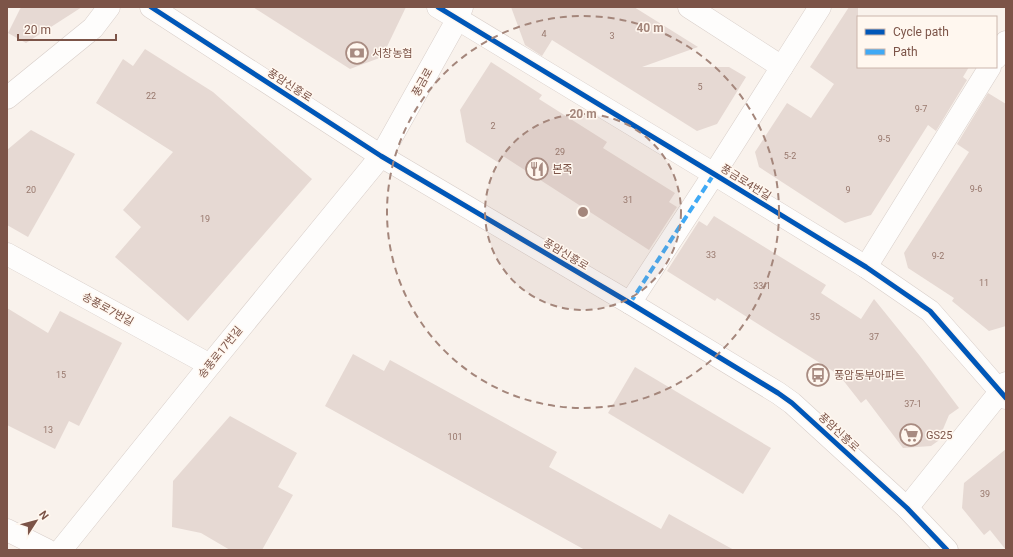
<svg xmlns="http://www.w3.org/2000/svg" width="1013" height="557" font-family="Roboto,'Noto Sans KR',sans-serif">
<rect width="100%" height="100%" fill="#f9f2ec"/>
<g fill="#e6d9d3">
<polygon points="21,7 82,7 26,43 8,33"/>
<polygon points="253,7 406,7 382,57 350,69"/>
<polygon points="511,7 634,7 698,47 642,67 729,67 746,77 717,124 697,131 552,40 542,56 525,45"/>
<polygon points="849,7 858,7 858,67 969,67 963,77 967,80 936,131 928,125 871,215 845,223 759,167 755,152 787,103 811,118 834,84 810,67"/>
<polygon points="145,49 213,92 312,179 188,321 115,257 141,227 123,210 173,152 96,103 123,59 133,66"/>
<polygon points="491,62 542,95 539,99 607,142 603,148 675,193 669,202 677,207 649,250 503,156 499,163 466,142 460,110"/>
<polygon points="988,93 1006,104 1006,326 989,331 952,301 954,298 908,268 904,253 969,152 957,144"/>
<polygon points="31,130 75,154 28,237 7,225 7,150"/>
<polygon points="714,216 826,285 821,293 861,319 874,299 920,356 959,408 949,415 938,441 931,446 903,448 866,399 861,403 839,375 717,298 715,301 667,271 699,221 707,226"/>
<polygon points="7,308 48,333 60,311 122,343 79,426 69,421 55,449 7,425"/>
<polygon points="353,354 384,371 390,360 557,452 549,467 661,529 669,514 734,550 585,550 325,406"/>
<polygon points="635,367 771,448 743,494 608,413"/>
<polygon points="230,416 297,453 278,487 293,495 262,550 230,550 201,533 172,527 173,481"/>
<polygon points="1006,449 1006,550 990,530 984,535 962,508 964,483"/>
</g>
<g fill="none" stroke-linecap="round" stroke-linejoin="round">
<g stroke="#d8cec9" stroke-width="23">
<g id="street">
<polyline points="151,7 381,156 630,303 778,393 792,403 907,508 947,550"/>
<polyline points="438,7 714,174 866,267 930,311 1006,398"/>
<polyline points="689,7 782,67"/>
<polyline points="996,58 1006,42"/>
<polyline points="7,98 93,28 109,7"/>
<polyline points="7,254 210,365"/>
<polyline points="866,267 990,67"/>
<polyline points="630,303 714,174 820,7"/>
<polyline points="907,508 1000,392 1006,383"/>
<polyline points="7,530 47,550"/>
<polyline points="61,550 210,365 381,156 457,20 462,7"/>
</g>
</g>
<use href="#street" stroke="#fefdfc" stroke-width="22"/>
<polyline stroke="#3fa9f5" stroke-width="4" stroke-dasharray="8 4" stroke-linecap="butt" points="630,303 714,174"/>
<g stroke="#fff7ef" stroke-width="8">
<g id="cycleway">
<polyline points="151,7 381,156 630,303 778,393 792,403 907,508 947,550"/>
<polyline points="438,7 714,174 866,267 930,311 1006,398"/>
</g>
</g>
<use href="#cycleway" stroke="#0057b8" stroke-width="5"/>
</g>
<circle cx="583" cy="212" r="98" fill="#a4867b" fill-opacity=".12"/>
<g fill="none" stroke="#a4867b" stroke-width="2" stroke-dasharray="7 5">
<circle cx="583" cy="212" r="98"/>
<circle cx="583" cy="212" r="196"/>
</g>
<defs>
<g id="bank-ring" transform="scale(1.15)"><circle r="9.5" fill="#fff7ef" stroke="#a88b81" stroke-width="1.5"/><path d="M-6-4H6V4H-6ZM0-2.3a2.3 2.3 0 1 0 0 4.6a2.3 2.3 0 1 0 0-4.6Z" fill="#a88b81"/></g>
<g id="restaurant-ring" transform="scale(1.15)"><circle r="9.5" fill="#fff7ef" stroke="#a88b81" stroke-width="1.5"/><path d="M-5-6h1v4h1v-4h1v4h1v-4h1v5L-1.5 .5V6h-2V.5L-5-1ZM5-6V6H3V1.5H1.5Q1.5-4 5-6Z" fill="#a88b81"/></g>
<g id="bus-ring" transform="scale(1.15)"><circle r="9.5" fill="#fff7ef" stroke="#a88b81" stroke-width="1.5"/><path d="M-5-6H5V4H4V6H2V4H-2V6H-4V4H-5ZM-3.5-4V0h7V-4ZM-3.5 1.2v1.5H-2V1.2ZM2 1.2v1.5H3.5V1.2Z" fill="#a88b81"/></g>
<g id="supermarket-ring" transform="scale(1.15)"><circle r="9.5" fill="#fff7ef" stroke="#a88b81" stroke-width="1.5"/><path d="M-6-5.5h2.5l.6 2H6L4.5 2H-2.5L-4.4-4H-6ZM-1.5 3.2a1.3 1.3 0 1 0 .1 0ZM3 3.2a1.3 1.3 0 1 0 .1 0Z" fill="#a88b81"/></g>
</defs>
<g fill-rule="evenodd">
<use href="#bank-ring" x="357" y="53"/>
<use href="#restaurant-ring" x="537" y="169"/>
<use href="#bus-ring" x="818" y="375"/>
<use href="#supermarket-ring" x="911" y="435"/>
</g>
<g text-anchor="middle" stroke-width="3" stroke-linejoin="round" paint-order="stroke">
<g font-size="9" fill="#98786d">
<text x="544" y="37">4</text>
<text x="612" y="39">3</text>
<text x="700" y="90">5</text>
<text x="151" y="99">22</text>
<text x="921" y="112">9-7</text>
<text x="493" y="129">2</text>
<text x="884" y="142">9-5</text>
<text x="560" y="155">29</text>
<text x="790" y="159">5-2</text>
<text x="976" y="192">9-6</text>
<text x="31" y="193">20</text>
<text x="848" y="193">9</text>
<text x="628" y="203">31</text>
<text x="205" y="222">19</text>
<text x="711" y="258">33</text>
<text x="938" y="259">9-2</text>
<text x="984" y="286">11</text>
<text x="762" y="289">33-1</text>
<text x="815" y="320">35</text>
<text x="874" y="340">37</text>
<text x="61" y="378">15</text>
<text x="913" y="407">37-1</text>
<text x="48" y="433">13</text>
<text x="455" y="440">101</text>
<text x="985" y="497">39</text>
</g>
<g font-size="11" fill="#7c5448" stroke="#fff7ef" text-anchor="start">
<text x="372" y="57">서창농협</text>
<text x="552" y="173">본죽</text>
<text x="834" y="379">풍암동부아파트</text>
<text x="926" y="439">GS25</text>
</g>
<g font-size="11" fill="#7c5448" stroke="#fff7ef">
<text transform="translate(422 82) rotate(-61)" y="4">풍금로</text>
<text transform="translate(290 85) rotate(33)" y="4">풍암신흥로</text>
<text transform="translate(746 182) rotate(32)" y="4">풍금로4번길</text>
<text transform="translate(566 254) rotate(31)" y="4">풍암신흥로</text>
<text transform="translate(108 309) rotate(29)" y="4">송풍로7번길</text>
<text transform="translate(220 352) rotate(-51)" y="4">송풍로17번길</text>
<text transform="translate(839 432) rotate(43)" y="4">풍암신흥로</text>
</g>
</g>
<circle cx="583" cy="212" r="6" fill="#a4867b" stroke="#fff7ef" stroke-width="2"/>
<g font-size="12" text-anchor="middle" font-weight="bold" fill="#a4867b" stroke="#fff7ef" stroke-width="3" stroke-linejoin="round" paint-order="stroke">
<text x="650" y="32">40 m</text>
<text x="583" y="118">20 m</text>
</g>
<rect width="1013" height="557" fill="none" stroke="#7c5448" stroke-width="16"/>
<rect x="857" y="16" width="140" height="52" fill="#fff7ef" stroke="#cbb6ac"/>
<rect x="865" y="29" width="20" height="6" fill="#0057b8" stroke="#cbb6ac"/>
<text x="893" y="36" font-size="12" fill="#7c5448">Cycle path</text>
<rect x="865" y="49" width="20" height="6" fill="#3fa9f5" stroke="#cbb6ac"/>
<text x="893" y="56" font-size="12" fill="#7c5448">Path</text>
<g transform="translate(36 521) rotate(54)" stroke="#fff7ef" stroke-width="3" paint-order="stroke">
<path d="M0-3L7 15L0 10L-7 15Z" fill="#7c5448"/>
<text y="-6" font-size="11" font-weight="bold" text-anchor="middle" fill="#7c5448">N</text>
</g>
<path d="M18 34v6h98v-6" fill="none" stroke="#7c5448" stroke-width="2"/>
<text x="24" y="34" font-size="12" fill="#7c5448" stroke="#fff7ef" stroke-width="3" paint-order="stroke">20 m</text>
</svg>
